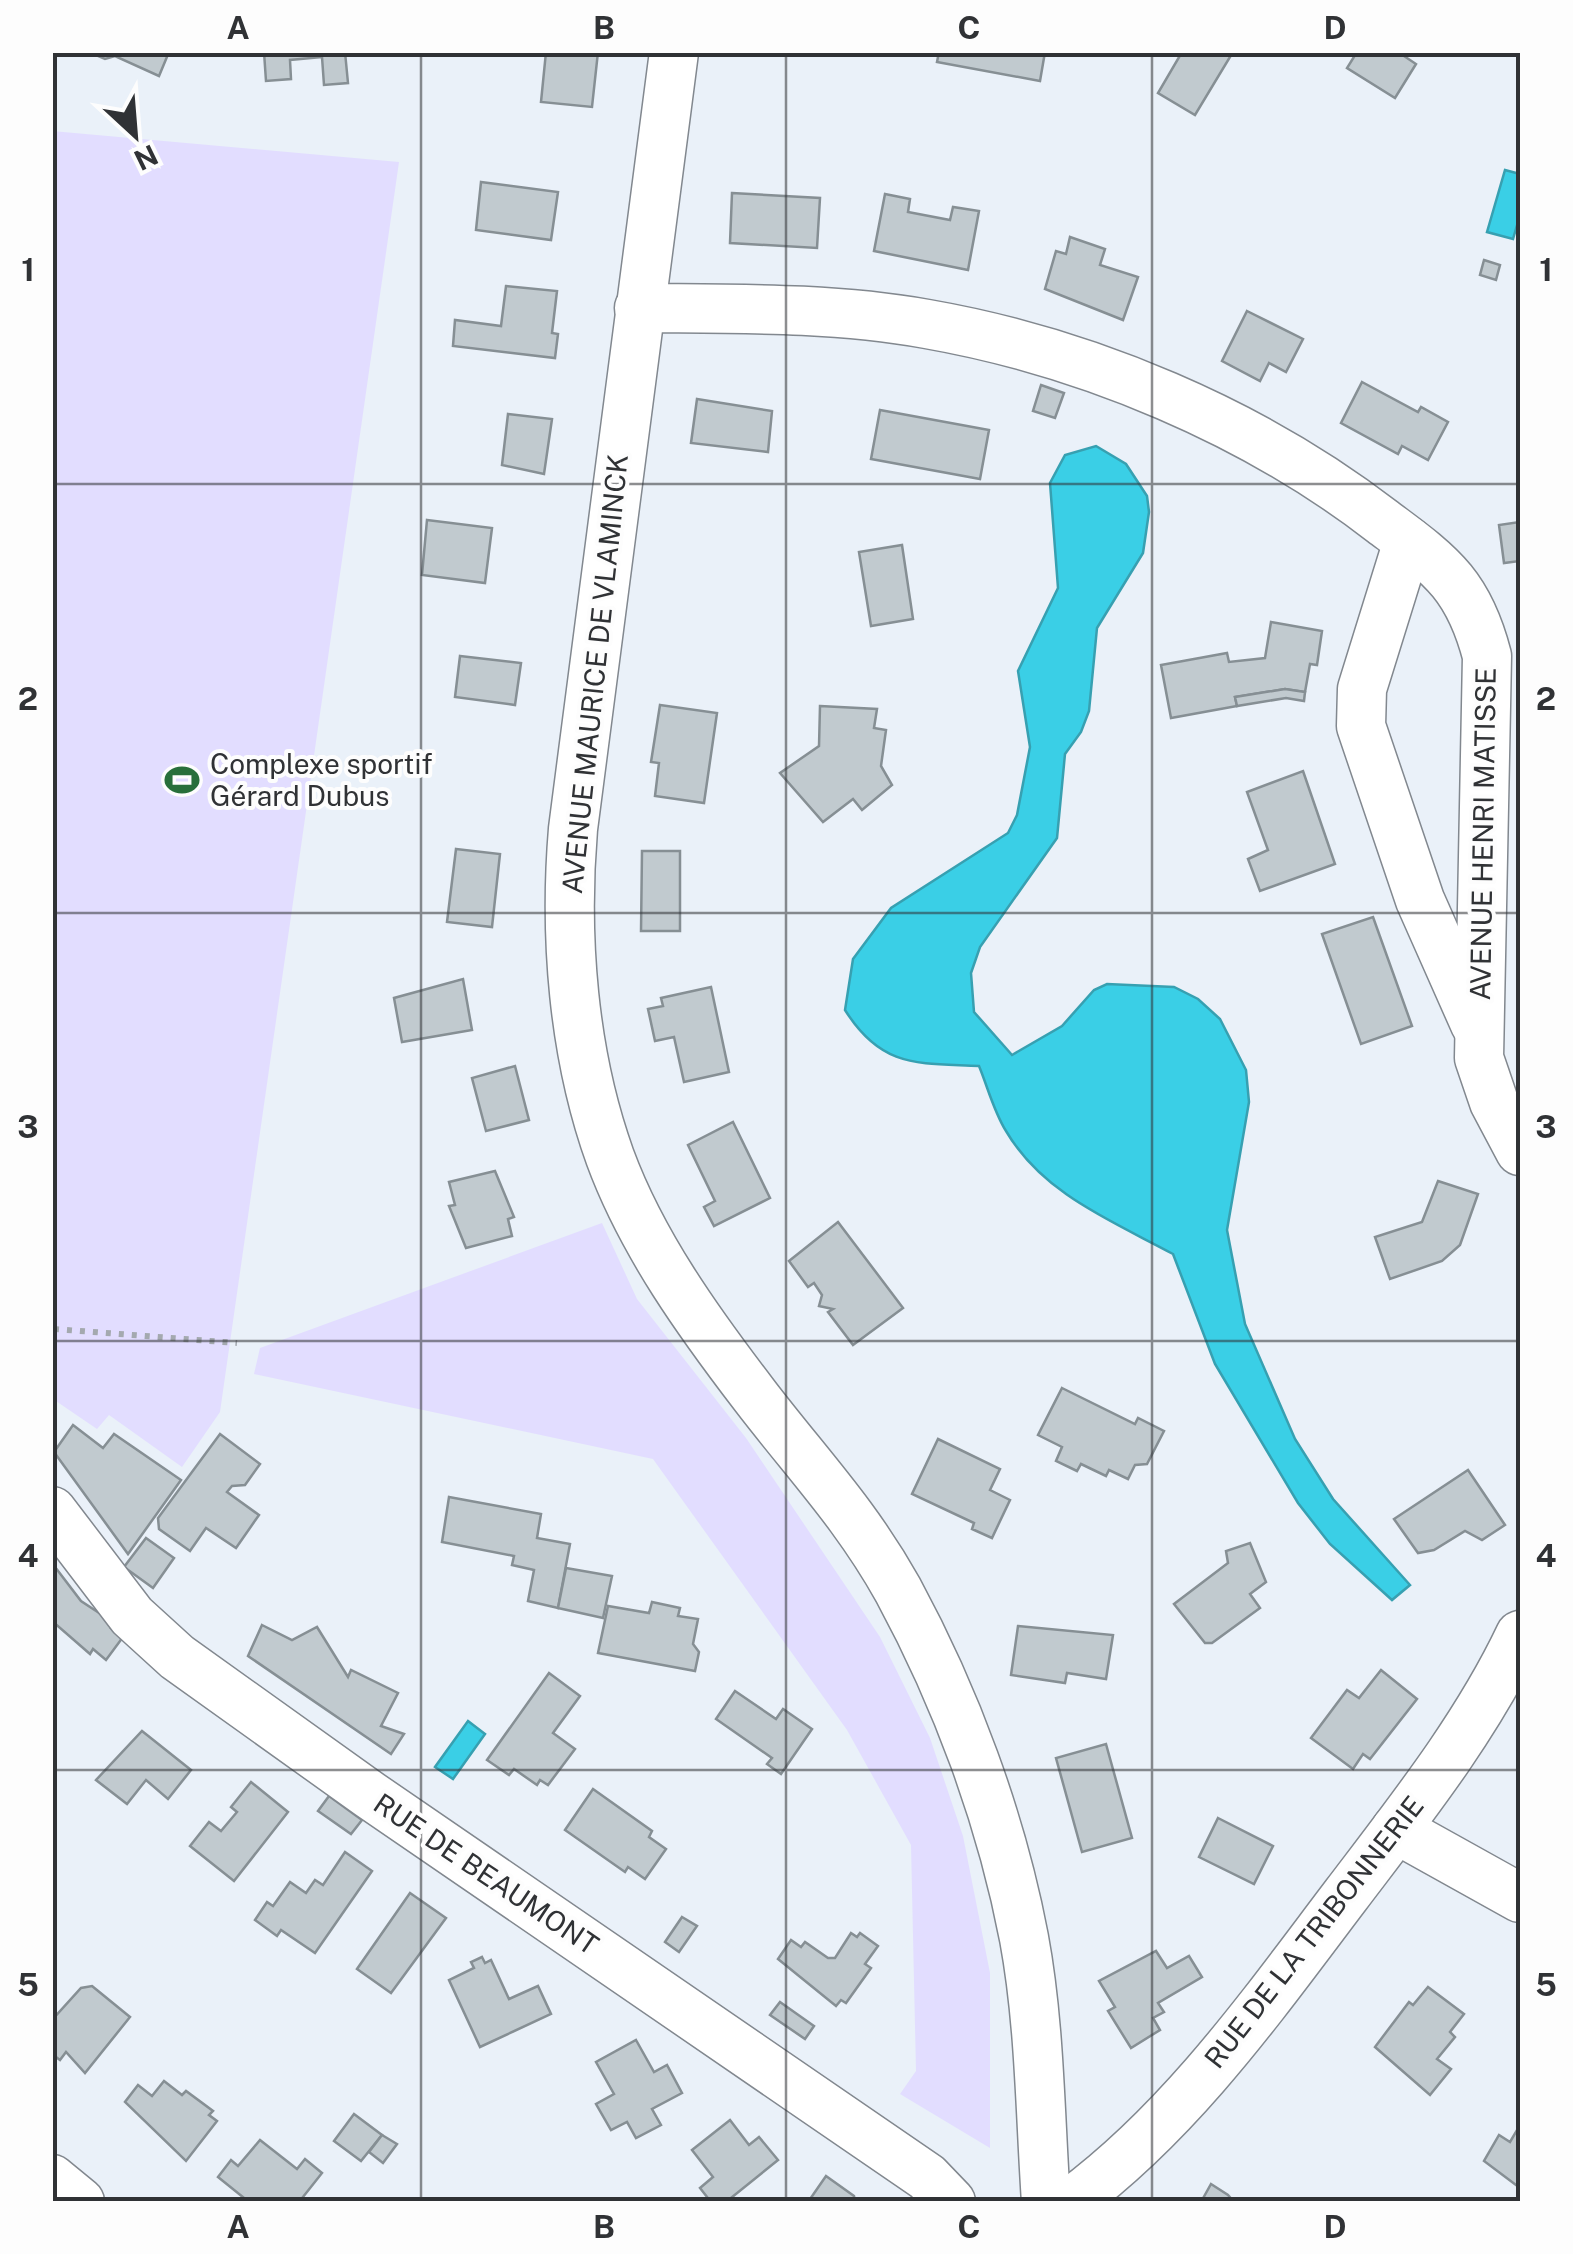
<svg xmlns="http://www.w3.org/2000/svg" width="1573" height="2254" font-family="'Public Sans',sans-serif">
<rect width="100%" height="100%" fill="#eaf1f9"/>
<g fill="#e2ddff">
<polygon points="52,131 399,162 220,1412 182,1467 109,1415 97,1429 53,1399"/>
<polygon points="602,1223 637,1299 746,1438 880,1637 930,1738 963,1836 990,1973 990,2148 900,2094 916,2071 911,1845 847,1730 653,1459 254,1374 260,1348"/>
</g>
<g fill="#3acfe6" stroke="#37a0b1" stroke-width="2.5">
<polygon points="1505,170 1520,174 1520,215 1513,239 1487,232"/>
<path d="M 1096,446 L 1126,464 L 1147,496 L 1149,512 L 1143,553 L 1097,628 L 1089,711 L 1081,732 L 1065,754 L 1057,838 L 980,947 L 971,973 L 974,1012 L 1012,1055 L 1062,1026 L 1094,990 L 1107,984 L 1174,987 L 1198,999 L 1220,1019 L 1246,1070 L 1249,1102 L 1227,1230 L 1245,1324 L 1295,1439 L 1333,1499 L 1410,1585 L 1392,1600 L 1330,1544 L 1298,1503 L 1215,1364 L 1173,1254 C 1112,1221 1043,1194 1006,1131 C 994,1112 988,1088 979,1066 C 919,1063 882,1069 845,1010 L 853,959 L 891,908 L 1008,833 L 1017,815 L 1030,747 L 1018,671 L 1058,588 L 1050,483 L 1065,455 Z"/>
<polygon points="468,1721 485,1734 453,1779 435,1767"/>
</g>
<g fill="#c1cacf" stroke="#868f94" stroke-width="2.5">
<polygon points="89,52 169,52 159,76 115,56 105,59"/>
<polygon points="264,52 345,52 348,83 324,85 322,57 290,60 291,79 266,81"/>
<polygon points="546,52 598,52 592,107 541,102"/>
<polygon points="939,52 1045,52 1040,81 937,62"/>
<polygon points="1182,52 1233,52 1195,115 1158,93"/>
<polygon points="1357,52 1398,52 1416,64 1395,98 1347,68"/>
<polygon points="481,182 558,192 551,240 476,230"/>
<polygon points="732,193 820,198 817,248 730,243"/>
<polygon points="885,194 910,199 908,212 950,220 953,207 979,211 968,270 874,251"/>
<polygon points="1070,237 1105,249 1100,265 1138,277 1123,320 1045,289 1056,251 1066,254"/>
<polygon points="1484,260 1500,265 1496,280 1480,275"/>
<polygon points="506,286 557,291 552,333 558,334 555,358 453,346 455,320 501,326"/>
<polygon points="1247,311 1303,339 1286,372 1269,363 1260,381 1222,361"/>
<polygon points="1362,382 1418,412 1421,407 1448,422 1428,460 1402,446 1398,454 1341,423"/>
<polygon points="1041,385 1064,393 1055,418 1033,411"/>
<polygon points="697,399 772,411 768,452 691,443"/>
<polygon points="880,410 989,430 980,479 871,459"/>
<polygon points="508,414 552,419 544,474 502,465"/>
<polygon points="1518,501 1520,501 1520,561 1504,563 1499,525 1520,522"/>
<polygon points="427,520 492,528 485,583 422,575"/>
<polygon points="902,545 913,619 871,626 859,552"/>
<polygon points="1271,622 1322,631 1317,665 1310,664 1305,692 1285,689 1235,697 1237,706 1171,718 1161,665 1227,653 1229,662 1265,658"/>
<polygon points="460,656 521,663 515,705 455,697"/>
<polygon points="1285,689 1305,692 1304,701 1286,698 1237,706 1235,697"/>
<polygon points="660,705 717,713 704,803 655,796 659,763 651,762"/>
<polygon points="820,706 877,709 874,728 886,730 881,766 892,785 862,810 853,799 823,822 780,773 819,746"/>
<polygon points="1303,771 1335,864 1260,891 1248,859 1268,850 1247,792"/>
<polygon points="456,849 500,854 492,927 447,922"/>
<polygon points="642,851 680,851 680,931 641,931"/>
<polygon points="1373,917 1412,1026 1361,1044 1322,934"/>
<polygon points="463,979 472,1030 402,1042 394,998"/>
<polygon points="711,987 729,1072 684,1082 674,1037 655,1041 648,1009 663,1006 661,998"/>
<polygon points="515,1066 529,1120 486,1131 472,1078"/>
<polygon points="733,1122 770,1198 714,1226 704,1207 715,1201 688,1145"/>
<polygon points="495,1171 514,1217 508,1219 512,1236 466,1248 449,1206 455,1205 449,1182"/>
<polygon points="1438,1181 1478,1194 1460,1245 1442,1261 1390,1279 1375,1237 1422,1222"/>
<polygon points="838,1222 903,1308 853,1345 828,1312 833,1309 819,1306 822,1295 814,1283 808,1287 789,1261"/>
<polygon points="1062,1388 1135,1424 1138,1418 1164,1431 1147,1464 1135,1465 1128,1479 1109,1470 1106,1476 1081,1464 1077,1471 1056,1461 1062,1447 1038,1435"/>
<polygon points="73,1425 103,1448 114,1434 181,1480 128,1554 54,1452"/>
<polygon points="220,1434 260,1464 245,1485 232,1486 227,1492 259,1515 236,1548 206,1528 190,1551 159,1529 158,1518"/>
<polygon points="938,1439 1000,1469 990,1490 1010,1500 992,1538 972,1529 974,1523 912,1494"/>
<polygon points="1468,1470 1505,1525 1482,1540 1465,1531 1434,1550 1418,1553 1394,1519"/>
<polygon points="449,1497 541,1514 537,1538 570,1544 558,1608 528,1601 534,1570 512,1565 514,1556 442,1542"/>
<polygon points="146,1538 174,1558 153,1588 124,1567"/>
<polygon points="1250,1543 1266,1582 1250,1594 1260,1608 1212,1643 1205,1643 1174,1604 1228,1563 1226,1551"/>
<polygon points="52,1563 81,1601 116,1624 111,1628 123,1637 106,1660 93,1649 90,1654 52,1621"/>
<polygon points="566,1568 612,1576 603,1618 558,1608"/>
<polygon points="652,1602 680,1608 678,1616 698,1619 693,1644 699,1652 695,1671 598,1653 608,1606 649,1613"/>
<polygon points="262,1625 292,1640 317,1627 348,1677 351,1670 398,1693 381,1726 404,1734 391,1754 248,1656"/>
<polygon points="1018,1626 1113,1635 1106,1679 1067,1673 1065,1683 1011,1675"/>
<polygon points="1381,1670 1417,1699 1370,1759 1363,1754 1353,1769 1311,1738 1347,1690 1359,1698"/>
<polygon points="549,1673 580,1696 553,1733 575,1749 548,1785 540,1780 537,1785 514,1769 509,1775 487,1760"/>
<polygon points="735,1691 776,1719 783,1709 812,1729 781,1774 767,1764 772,1758 716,1719"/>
<polygon points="142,1731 191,1770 168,1799 146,1780 127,1804 96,1780"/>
<polygon points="1106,1744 1132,1838 1082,1852 1056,1758"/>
<polygon points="251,1782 288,1812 234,1881 190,1846 209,1822 221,1831 237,1812 231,1807"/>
<polygon points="593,1789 652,1831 649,1837 666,1849 645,1879 628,1867 625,1872 565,1830"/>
<polygon points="329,1796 362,1820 351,1834 318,1811"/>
<polygon points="1218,1818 1273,1846 1254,1884 1199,1857"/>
<polygon points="345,1852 372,1871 315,1953 281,1930 277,1936 255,1920 267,1902 273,1906 290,1882 306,1893 315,1880 323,1885"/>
<polygon points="410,1893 446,1918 391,1993 357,1969"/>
<polygon points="682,1917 697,1926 679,1952 665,1942"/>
<polygon points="851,1933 857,1937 860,1933 878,1946 865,1964 871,1968 846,2003 841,2000 836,2006 778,1959 791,1940 801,1947 805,1942 828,1958 835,1958"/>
<polygon points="1156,1951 1167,1968 1189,1956 1202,1977 1158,2003 1164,2012 1153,2018 1160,2030 1131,2048 1108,2011 1115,2007 1099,1981"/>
<polygon points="482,1957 485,1963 491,1960 509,1999 538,1986 551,2014 480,2047 449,1980 474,1968 471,1962"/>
<polygon points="92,1986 130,2017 85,2073 66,2052 60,2060 52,2054 52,2020 81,1988"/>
<polygon points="1428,1987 1464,2014 1450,2032 1455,2037 1437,2059 1451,2069 1430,2095 1375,2047 1409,2002 1413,2005"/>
<polygon points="780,2002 814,2026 805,2039 770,2015"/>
<polygon points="636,2040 654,2072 667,2065 682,2093 652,2109 661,2125 636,2138 627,2122 611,2130 596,2104 614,2094 596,2062"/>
<polygon points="164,2081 182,2095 186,2091 213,2111 209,2115 217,2121 186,2161 125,2102 138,2085 152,2096"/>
<polygon points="354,2114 382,2135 361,2161 334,2141"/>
<polygon points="730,2120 749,2145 759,2137 778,2160 726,2202 711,2202 700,2188 713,2177 692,2150"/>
<polygon points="1520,2125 1520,2188 1484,2161 1499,2135 1510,2142"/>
<polygon points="382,2135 397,2144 383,2163 369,2152"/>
<polygon points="260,2140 297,2169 305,2159 322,2173 299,2202 249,2202 218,2177 231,2160 238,2166"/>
<polygon points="826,2176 854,2196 855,2202 808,2202"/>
<polygon points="1211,2184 1228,2195 1234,2202 1201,2202"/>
</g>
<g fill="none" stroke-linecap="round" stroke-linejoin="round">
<g stroke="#82888f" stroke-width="51">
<g id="minor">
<path d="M 674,52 L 573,829 C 564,937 573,1054 610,1157 C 642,1244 699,1323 755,1396 C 807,1464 855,1513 898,1590 C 956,1697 1001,1818 1024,1938 C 1040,2024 1040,2114 1046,2202"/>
<path d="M 639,308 C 736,309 831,307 927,324 C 1087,352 1254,422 1383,522 C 1407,540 1433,558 1452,581 C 1470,603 1480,629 1487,656 L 1479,1058 L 1494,1102 L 1520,1151"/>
<polyline points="1408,541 1362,689 1361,726 1420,900 1475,1024"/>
<polyline points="52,1511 132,1616 177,1657 370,1795 927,2177 951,2202"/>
<polyline points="1396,1829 1520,1898"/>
<polyline points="52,2179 80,2202"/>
<path d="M 1071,2202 C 1182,2120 1264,2003 1346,1895 C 1409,1812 1476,1728 1520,1635"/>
</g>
</g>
<polyline stroke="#a4a9af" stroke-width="6" stroke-dasharray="5 8" stroke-linecap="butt" points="54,1329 237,1343"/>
<use href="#minor" stroke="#fff" stroke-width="48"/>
</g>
<path fill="none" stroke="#303235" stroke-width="2.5" stroke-opacity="0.55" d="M 421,52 L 421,2202M 786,52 L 786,2202M 1152,52 L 1152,2202M 52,484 L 1520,484M 52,913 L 1520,913M 52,1341 L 1520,1341M 52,1770 L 1520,1770"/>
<defs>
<g id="stadium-bare" transform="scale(2.7)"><path d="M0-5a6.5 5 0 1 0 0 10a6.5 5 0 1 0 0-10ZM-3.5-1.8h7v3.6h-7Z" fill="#286f3b" stroke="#fdfdfd" stroke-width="2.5" paint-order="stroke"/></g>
</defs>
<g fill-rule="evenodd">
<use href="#stadium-bare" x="182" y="780"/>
</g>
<g text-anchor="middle" stroke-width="8" stroke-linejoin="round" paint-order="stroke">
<g font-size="28" fill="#303235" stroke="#fdfdfd">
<text transform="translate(595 674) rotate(-84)" y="10">AVENUE MAURICE DE VLAMINCK</text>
<text transform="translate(1483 834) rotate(-89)" y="10">AVENUE HENRI MATISSE</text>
<text transform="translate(486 1874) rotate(34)" y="10">RUE DE BEAUMONT</text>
<text transform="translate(1314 1932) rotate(-52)" y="10">RUE DE LA TRIBONNERIE</text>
</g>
<g font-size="28" fill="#303235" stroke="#fdfdfd" text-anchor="start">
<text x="210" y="774">Complexe sportif<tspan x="210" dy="32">Gérard Dubus</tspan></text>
</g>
</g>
<rect width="1573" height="2254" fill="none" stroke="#fdfdfd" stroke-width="110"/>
<g transform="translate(135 135) rotate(154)" stroke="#fdfdfd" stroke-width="8" paint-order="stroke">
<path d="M0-8L18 38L0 25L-18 38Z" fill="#303235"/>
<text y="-15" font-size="28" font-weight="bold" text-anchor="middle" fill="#303235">N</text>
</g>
<rect x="55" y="55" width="1463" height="2144" fill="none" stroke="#303235" stroke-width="4"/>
<g font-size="32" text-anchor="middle" font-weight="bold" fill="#303235">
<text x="238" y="39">A</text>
<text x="604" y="39">B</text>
<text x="969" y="39">C</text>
<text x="1335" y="39">D</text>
<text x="28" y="281">1</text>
<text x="1546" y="281">1</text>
<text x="28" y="710">2</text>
<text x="1546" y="710">2</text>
<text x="28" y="1138">3</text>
<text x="1546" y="1138">3</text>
<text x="28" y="1567">4</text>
<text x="1546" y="1567">4</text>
<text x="28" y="1996">5</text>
<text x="1546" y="1996">5</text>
<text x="238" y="2238">A</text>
<text x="604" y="2238">B</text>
<text x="969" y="2238">C</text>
<text x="1335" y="2238">D</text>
</g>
</svg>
